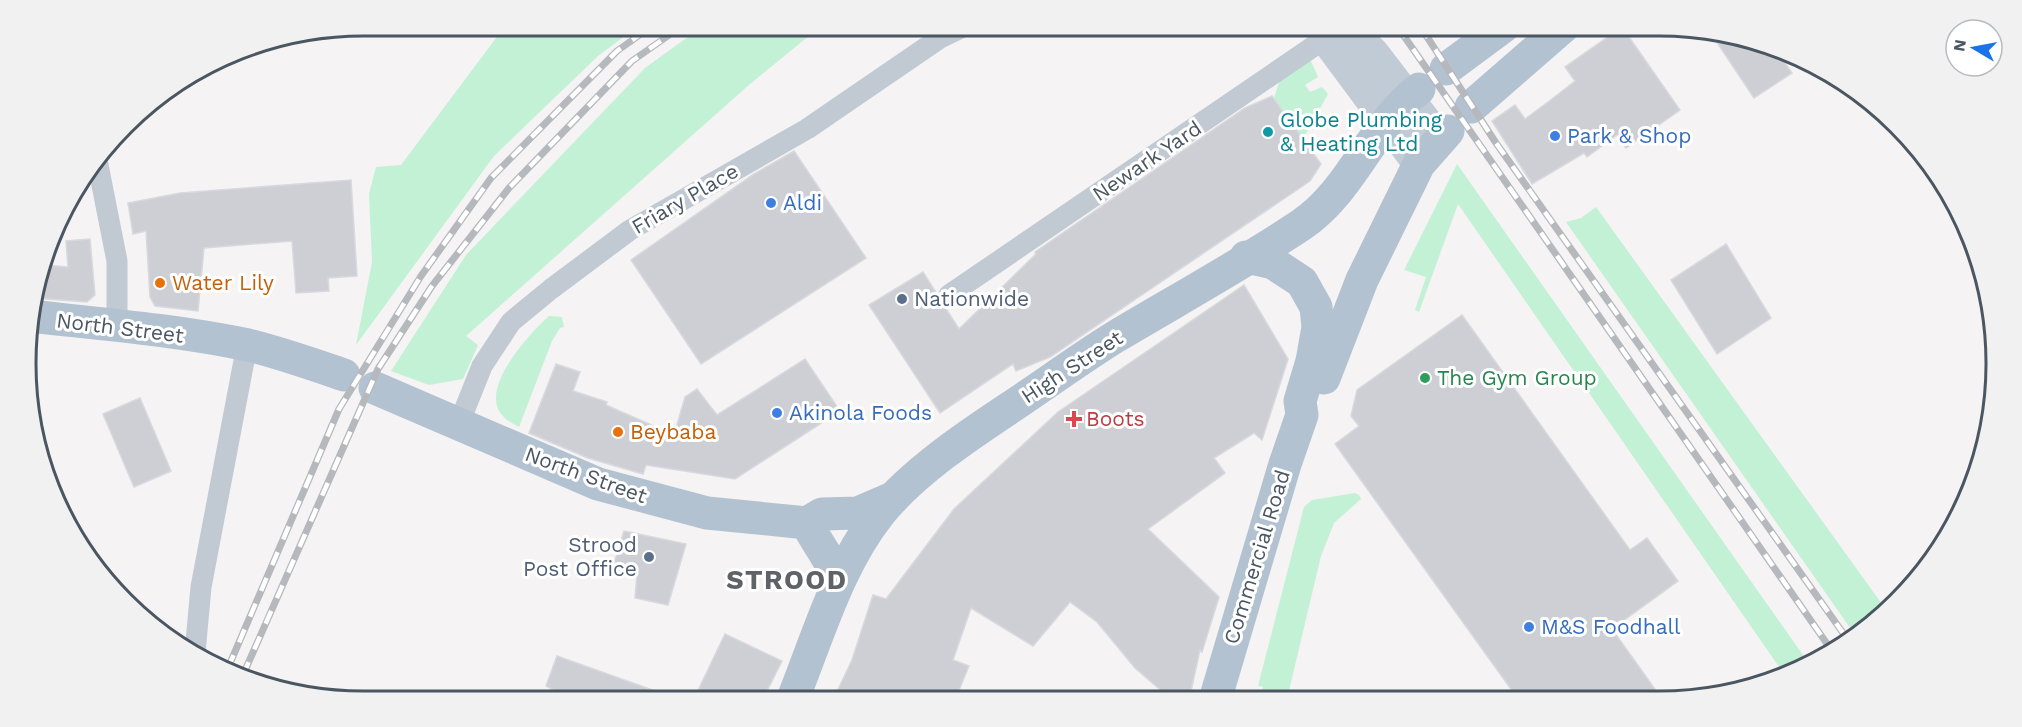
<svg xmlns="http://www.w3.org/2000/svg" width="2022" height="727" font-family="'Work Sans',sans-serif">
<rect width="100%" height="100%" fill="#f5f3f3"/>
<g fill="#c3f1d5">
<polygon points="505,26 638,26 598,56 494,156 356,345 372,262 369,194 376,167 401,165"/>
<polygon points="703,26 821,26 750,84 466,336 478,345 463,379 429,385 391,371 466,255 645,68"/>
<polygon points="1310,59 1318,77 1305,85 1310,92 1322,87 1328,94 1303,139 1274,98 1281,76"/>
<polygon points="1457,164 1810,665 1784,674 1458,204 1419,312 1415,310 1426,277 1404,270"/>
<polygon points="1596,207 1887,611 1855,635 1566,222 1581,218"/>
<path d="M 549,316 L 562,317 L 564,327 L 560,328 L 552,341 L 519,427 C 514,424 507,421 503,416 C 477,390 530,333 549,316 Z"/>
<polygon points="1355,493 1359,495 1361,499 1334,523 1321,556 1287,699 1261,700 1263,687 1258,686 1304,507 1312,500"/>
</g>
<g fill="#cdcfd5" stroke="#d7d9de" stroke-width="1.5">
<polygon points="1622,27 1680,110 1626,148 1617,135 1587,157 1584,153 1532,184 1492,121 1515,105 1525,119 1548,102 1575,81 1565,67"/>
<polygon points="1710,32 1746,37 1778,53 1792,73 1754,98"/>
<polygon points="1272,96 1321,164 1310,181 1050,357 1016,371 1013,364 940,413 869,305 923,272 937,294 938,302 945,307 959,329 1036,254 1035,252 1245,108"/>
<polygon points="794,151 866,258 701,364 631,260 754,174"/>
<polygon points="351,180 357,276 328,278 329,291 296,293 292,241 204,248 198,311 155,306 150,297 146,231 133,234 128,203 180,193"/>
<polygon points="90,239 95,295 87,302 35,298 45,265 68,267 66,241"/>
<polygon points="1726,244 1771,318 1717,354 1671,280"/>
<polygon points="1244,285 1288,359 1262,440 1254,433 1214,458 1225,473 1148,529 1219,597 1202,652 1200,650 1189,700 1172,700 1135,668 1097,622 1070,602 1033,646 971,608 953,660 969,666 955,700 833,700 852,660 873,595 886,599 954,509 1058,412"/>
<polygon points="1462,315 1630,550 1647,538 1678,581 1612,629 1662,699 1518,699 1335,444 1359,426 1351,416 1357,390"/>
<polygon points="805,359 840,411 735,479 646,465 643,474 588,458 529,433 556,364 580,372 573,391 607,402 606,405 674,435 685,397 697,389 717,415"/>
<polygon points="140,398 171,471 134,487 103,414"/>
<polygon points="624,531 686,544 668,605 635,598 637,574 612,570"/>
<polygon points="725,634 782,661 762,701 693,701"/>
<polygon points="557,656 675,698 675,701 573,701 546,686"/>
</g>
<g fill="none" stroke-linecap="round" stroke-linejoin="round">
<g stroke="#c1cad2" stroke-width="21">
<polyline points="98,165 117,261 117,325"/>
<polyline points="949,295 1336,31"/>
<polyline points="458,426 482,366 511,322 551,289 630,230 807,129 940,38 965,26"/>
<polyline points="195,653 201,587 247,345"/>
</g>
<g stroke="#c1cbd6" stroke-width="32">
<polyline points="1320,26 1326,39 1419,164"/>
<polyline points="1346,26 1373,53 1439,139"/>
</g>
<g stroke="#b3c2d1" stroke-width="33">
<polyline points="1446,69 1504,26"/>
<polyline points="1471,107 1564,26"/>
<path d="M 29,316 C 102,324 176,330 248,345 C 281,353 312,364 344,375"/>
<polyline points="1324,378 1362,280 1419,164 1448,131"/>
<polyline points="375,388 598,484 707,513 807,523 822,514 858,513 893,498"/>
<path d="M 807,523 C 817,545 832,559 838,583"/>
<polyline points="1215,700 1285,464 1302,415 1300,401 1312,361 1318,327 1316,307 1302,282 1273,263 1246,257"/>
<path d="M 792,701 C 818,637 837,567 880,513 C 913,472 970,434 1014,405 C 1047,383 1081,358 1115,337 C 1177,300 1241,265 1301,225 C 1352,191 1371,126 1419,89"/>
</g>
<g stroke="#b5b8bd" stroke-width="7">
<g id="rail">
<polyline points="1397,26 1832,651"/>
<polyline points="1420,26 1496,143 1848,640"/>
<polyline points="228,668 339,409 421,276 491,178 617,51 652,26"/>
<polyline points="243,675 378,369 432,286 509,188 632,61 682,26"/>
</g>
</g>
<use href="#rail" stroke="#fff" stroke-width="4.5" stroke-dasharray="14" stroke-linecap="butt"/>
</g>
<circle fill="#0f9aa8" stroke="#fff" stroke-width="2" cx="1268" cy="132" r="6"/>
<g fill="#3f7fe0" stroke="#fff" stroke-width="2">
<circle cx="1555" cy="136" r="6"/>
<circle cx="771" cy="203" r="6"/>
<circle cx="777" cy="413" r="6"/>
<circle cx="1529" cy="627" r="6"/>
</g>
<g fill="#e8710a" stroke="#fff" stroke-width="2">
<circle cx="160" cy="283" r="6"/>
<circle cx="618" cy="432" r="6"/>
</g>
<g fill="#5c6f8a" stroke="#fff" stroke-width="2">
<circle cx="902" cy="299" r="6"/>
<circle cx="649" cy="557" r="6"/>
</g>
<circle fill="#2e9e5b" stroke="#fff" stroke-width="2" cx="1425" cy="378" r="6"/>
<path fill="#e0444e" stroke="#fff" stroke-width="2" d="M1071 410h6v6h6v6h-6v6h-6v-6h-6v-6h6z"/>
<g text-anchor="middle" stroke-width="6" stroke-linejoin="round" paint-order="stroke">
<g font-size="21" fill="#0d838f" stroke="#fff" text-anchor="start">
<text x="1280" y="127">Globe Plumbing<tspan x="1280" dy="24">&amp; Heating Ltd</tspan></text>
</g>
<g font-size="21" fill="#366cbe" stroke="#fff" text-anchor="start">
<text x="1567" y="143">Park &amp; Shop</text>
<text x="783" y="210">Aldi</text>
<text x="789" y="420">Akinola Foods</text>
<text x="1541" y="634">M&amp;S Foodhall</text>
</g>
<g font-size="21" fill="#4a5661" stroke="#fff">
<text transform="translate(1147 161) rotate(-34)" y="7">Newark Yard</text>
<text transform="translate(685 199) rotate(-30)" y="7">Friary Place</text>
<text transform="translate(120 328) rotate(7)" y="7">North Street</text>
<text transform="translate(1072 367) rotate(-33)" y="7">High Street</text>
<text transform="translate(586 475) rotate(20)" y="7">North Street</text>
<text transform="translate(1257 557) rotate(-73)" y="7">Commercial Road</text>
</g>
<g font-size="21" fill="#c56008" stroke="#fff" text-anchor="start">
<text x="172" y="290">Water Lily</text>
<text x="630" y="439">Beybaba</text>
</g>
<g font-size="21" fill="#4e5e75" stroke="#fff" text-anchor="start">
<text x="914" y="306">Nationwide</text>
<text x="637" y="552" text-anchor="end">Strood<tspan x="637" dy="24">Post Office</tspan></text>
</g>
<g font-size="21" fill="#27864d" stroke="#fff" text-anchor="start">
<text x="1437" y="385">The Gym Group</text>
</g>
<g font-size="21" fill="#be3a42" stroke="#fff" text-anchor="start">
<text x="1086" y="426">Boots</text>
</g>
<g font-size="27" font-weight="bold" letter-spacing="1.5" fill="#5f6368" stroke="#fff">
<text x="787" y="589">STROOD</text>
</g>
</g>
<path d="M0 0H2022V727H0ZM363 36H1659A327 327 0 0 1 1986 363V364A327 327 0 0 1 1659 691H363A327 327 0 0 1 36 364V363A327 327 0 0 1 363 36Z" fill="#f1f1f2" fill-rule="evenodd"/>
<path fill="none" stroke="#4a5661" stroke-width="3" d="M363 36H1659A327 327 0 0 1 1986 363V364A327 327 0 0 1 1659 691H363A327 327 0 0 1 36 364V363A327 327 0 0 1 363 36Z"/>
<g transform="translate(1974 48) rotate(280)"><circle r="28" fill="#ffffff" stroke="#b7bbc0" stroke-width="1.5"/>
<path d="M0-4.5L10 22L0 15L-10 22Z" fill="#1a73e8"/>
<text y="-9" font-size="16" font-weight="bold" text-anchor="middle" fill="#4a5661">N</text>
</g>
</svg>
